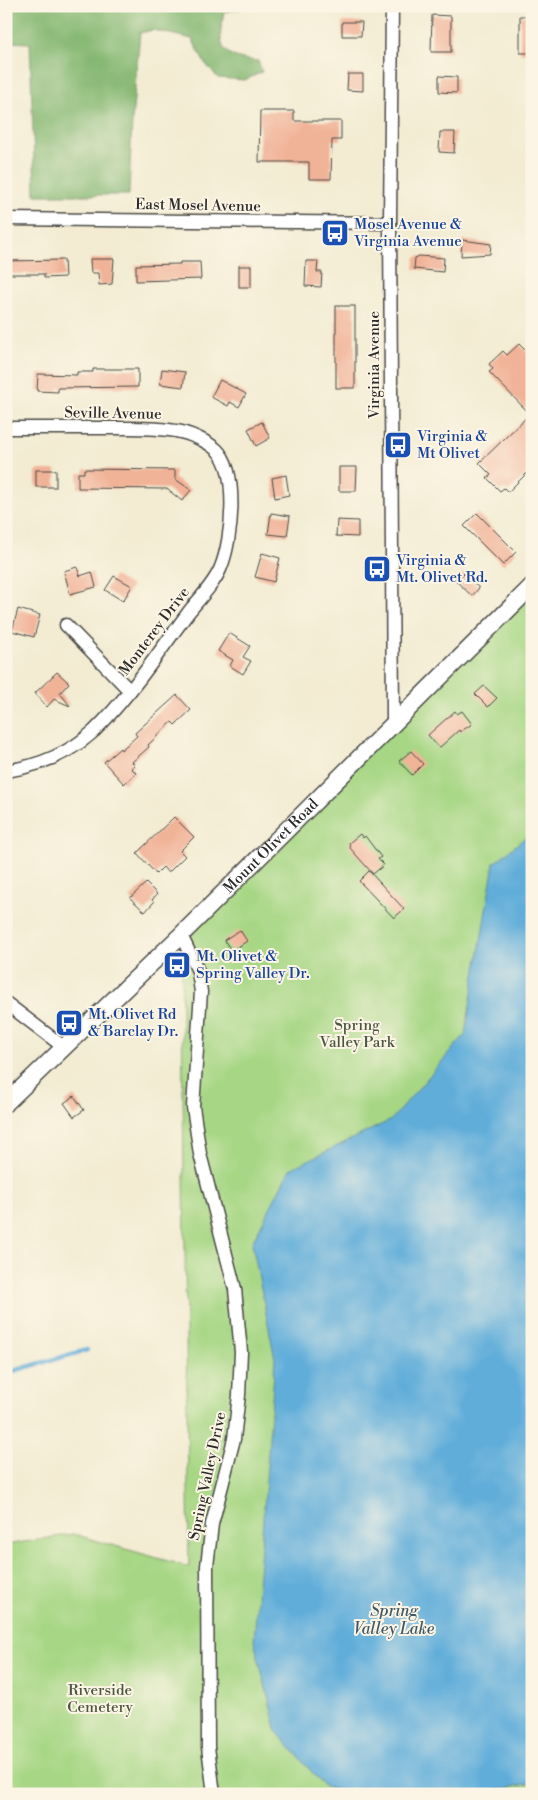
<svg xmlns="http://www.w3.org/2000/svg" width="538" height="1800" font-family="'Libre Bodoni',serif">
<rect width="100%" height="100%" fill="#fcf5e5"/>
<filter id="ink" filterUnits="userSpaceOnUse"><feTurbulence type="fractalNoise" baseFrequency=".02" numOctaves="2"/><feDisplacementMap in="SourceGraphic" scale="10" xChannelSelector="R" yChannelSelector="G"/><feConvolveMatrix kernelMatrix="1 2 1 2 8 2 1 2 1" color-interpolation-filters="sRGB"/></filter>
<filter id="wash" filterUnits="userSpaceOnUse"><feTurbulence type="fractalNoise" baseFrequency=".0096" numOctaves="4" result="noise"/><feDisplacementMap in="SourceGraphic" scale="20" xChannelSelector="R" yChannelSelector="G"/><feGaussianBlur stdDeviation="1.12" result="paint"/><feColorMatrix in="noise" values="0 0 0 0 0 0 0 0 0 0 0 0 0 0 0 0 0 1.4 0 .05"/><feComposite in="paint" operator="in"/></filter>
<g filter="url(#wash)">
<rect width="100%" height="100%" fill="#f3ecd3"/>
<polygon fill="#a7d785" stroke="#698158" points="532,584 532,1794 6,1794 6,1545 73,1534 189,1567 181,935"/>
<path fill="#85b872" stroke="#58724e" d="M 6,6 L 254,6 L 224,12 C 216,47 221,58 258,61 L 262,72 L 245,80 L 218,78 L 204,62 L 192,39 L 153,30 L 140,33 L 132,120 L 129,195 L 35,195 L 30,43 L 6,42 Z"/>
<polygon fill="#61adda" stroke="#466c82" points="532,832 532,1783 478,1794 352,1794 325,1787 277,1732 254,1641 275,1359 252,1243 290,1169 391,1120 465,1035 494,863"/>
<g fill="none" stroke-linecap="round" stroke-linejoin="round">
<polyline stroke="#61adda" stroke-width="4.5" points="6,1373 87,1350"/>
</g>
<g id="blocks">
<g fill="#f1b398">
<polygon points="432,15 451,16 451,52 431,52"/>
<rect x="520" y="16" width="12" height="37"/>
<polygon points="342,22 362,22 361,36 342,36"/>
<polygon points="348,74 363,74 363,91 347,90"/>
<polygon points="439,76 457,77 457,93 439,92"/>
<polygon points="260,111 294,111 294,121 341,121 341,140 332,140 331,179 309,179 309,162 259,162"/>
<polygon points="440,132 455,132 454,153 439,152"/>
<polygon points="462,240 491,244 490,254 461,256"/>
<polygon points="419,256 444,258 443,272 414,269 415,258"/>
<polygon points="90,259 114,259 112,284 99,285 98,273 91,273"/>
<polygon points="64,260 65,277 44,278 44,274 6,274 6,261"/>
<polygon points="306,261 318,261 317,272 322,272 321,287 305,286"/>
<polygon points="180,262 200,262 201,279 136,281 136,265 180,264"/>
<rect x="239" y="266" width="12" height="21"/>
<rect x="336" y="306" width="19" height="82"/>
<polygon points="519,344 532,357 532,468 508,492 504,488 500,491 487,478 491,475 479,463 530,414 489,372 493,369 489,364 503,351 507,355"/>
<polygon points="93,369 138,369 138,387 58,388 58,392 37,391 38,374 77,375 77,372 93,372"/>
<polygon points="162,369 185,372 183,387 160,384"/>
<polygon points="220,380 246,394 239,407 230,402 228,406 211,397"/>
<polygon points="262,422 270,438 256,446 248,429"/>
<polygon points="339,467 357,467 356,491 339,491"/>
<polygon points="84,469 175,470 175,479 191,490 182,501 167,489 78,488 78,473 84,473"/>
<rect x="36" y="470" width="20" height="17"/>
<polygon points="286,475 289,495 275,498 272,478"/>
<polygon points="271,513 290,516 287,536 268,534"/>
<polygon points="477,513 516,552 503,565 464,526"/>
<polygon points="337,520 358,521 358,537 336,536"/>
<polygon points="262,553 280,558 274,582 255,577"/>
<polygon points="77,567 80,576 92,572 96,587 70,594 64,571"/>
<polygon points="463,573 479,588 472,596 456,581"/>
<polygon points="114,576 132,586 123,601 105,590"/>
<polygon points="18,609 40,615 34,637 12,631"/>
<polygon points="229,633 250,646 243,657 251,661 243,674 230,666 233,660 218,651"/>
<polygon points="57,672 69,683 60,693 70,706 54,699 47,707 35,693"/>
<polygon points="484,686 497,698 488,707 475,694"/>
<polygon points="177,695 191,710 175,725 172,722 148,745 149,747 132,762 135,765 131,768 136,773 124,784 104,762 120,748 121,750 137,736 135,733"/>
<polygon points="455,711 457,714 462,711 472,724 460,732 459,730 439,748 428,735"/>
<polygon points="411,751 423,764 412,775 399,761"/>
<polygon points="174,817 194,837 180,851 185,856 168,873 163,867 156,874 137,853"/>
<polygon points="360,834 363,838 365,836 381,857 378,859 384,865 373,874 350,848 349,843"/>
<polygon points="369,871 404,909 394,918 359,881"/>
<polygon points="146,883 157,894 152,900 154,902 145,912 130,898"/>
<polygon points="240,930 247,941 232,951 224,940"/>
<polygon points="74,1096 84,1110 74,1117 64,1103"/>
</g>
</g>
</g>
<g filter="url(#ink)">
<use href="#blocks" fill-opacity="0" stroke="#494844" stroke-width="1"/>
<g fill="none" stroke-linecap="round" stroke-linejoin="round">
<g stroke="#494844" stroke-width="15">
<g id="minor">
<polyline points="392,6 390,223 393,723"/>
<polyline points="6,219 390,223"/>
<path d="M 6,428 C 41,428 77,428 112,428 C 133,428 155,427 176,431 C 189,433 207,441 217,450 C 239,472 232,540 221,567 C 215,583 199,599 188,613 C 158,653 130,696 94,731 C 70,753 38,766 6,771"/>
<polyline points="66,625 130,691"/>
<polyline points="181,935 198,971 201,992 193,1107 200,1154 235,1289 241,1352 239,1395 234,1439 212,1524 207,1566 208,1747 214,1794"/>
<polyline points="6,1003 65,1048"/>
</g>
</g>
<g stroke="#494844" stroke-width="19">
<g id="tertiary">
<path id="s1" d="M 6,1103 L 181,935 L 532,586"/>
</g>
</g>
<use href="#minor" stroke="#fff" stroke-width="12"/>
<use href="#tertiary" stroke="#fff" stroke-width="16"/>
</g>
</g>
<defs>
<g id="bus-square" transform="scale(1.4375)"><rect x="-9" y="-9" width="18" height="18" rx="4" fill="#1a4fb4" stroke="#fcf5e5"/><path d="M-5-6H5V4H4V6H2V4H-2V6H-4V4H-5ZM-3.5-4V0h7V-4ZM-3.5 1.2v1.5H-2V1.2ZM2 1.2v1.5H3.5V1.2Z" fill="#fff"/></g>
</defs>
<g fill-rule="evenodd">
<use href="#bus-square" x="335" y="233"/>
<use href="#bus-square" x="398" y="445"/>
<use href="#bus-square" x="377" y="569"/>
<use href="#bus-square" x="177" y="965"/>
<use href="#bus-square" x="69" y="1023"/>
</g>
<g text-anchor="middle" stroke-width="4" stroke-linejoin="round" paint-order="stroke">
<g font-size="15" fill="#2b2b2b" stroke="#fcf5e5">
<text transform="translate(198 205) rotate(1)" y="5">East Mosel Avenue</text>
<text transform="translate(374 365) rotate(-90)" y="5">Virginia Avenue</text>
<text transform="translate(113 413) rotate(1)" y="5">Seville Avenue</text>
<text transform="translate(154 631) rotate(-53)" y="5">Monterey Drive</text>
<text dy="5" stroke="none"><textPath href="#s1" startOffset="369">Mount Olivet Road</textPath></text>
<text transform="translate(207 1476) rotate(-78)" y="5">Spring Valley Drive</text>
</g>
<g font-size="15" fill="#164399" stroke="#fcf5e5" text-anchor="start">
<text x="354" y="229">Mosel Avenue &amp;<tspan x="354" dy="17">Virginia Avenue</tspan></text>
<text x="417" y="441">Virginia &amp;<tspan x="417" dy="17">Mt Olivet</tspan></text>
<text x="396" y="565">Virginia &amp;<tspan x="396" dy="17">Mt. Olivet Rd.</tspan></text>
<text x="196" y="961">Mt. Olivet &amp;<tspan x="196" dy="17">Spring Valley Dr.</tspan></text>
<text x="88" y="1019">Mt. Olivet Rd<tspan x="88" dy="17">&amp; Barclay Dr.</tspan></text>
</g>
<g font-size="15" fill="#4a5642" stroke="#fcf5e5">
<text x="357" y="1030">Spring<tspan x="357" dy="17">Valley Park</tspan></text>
<text x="100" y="1695">Riverside<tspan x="100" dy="17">Cemetery</tspan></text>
</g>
<g font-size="16" font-style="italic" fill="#3e5868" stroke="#fcf5e5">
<text x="394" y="1616">Spring<tspan x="394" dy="18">Valley Lake</tspan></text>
</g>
</g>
<rect width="538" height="1800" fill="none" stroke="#fcf5e5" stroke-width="25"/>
</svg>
